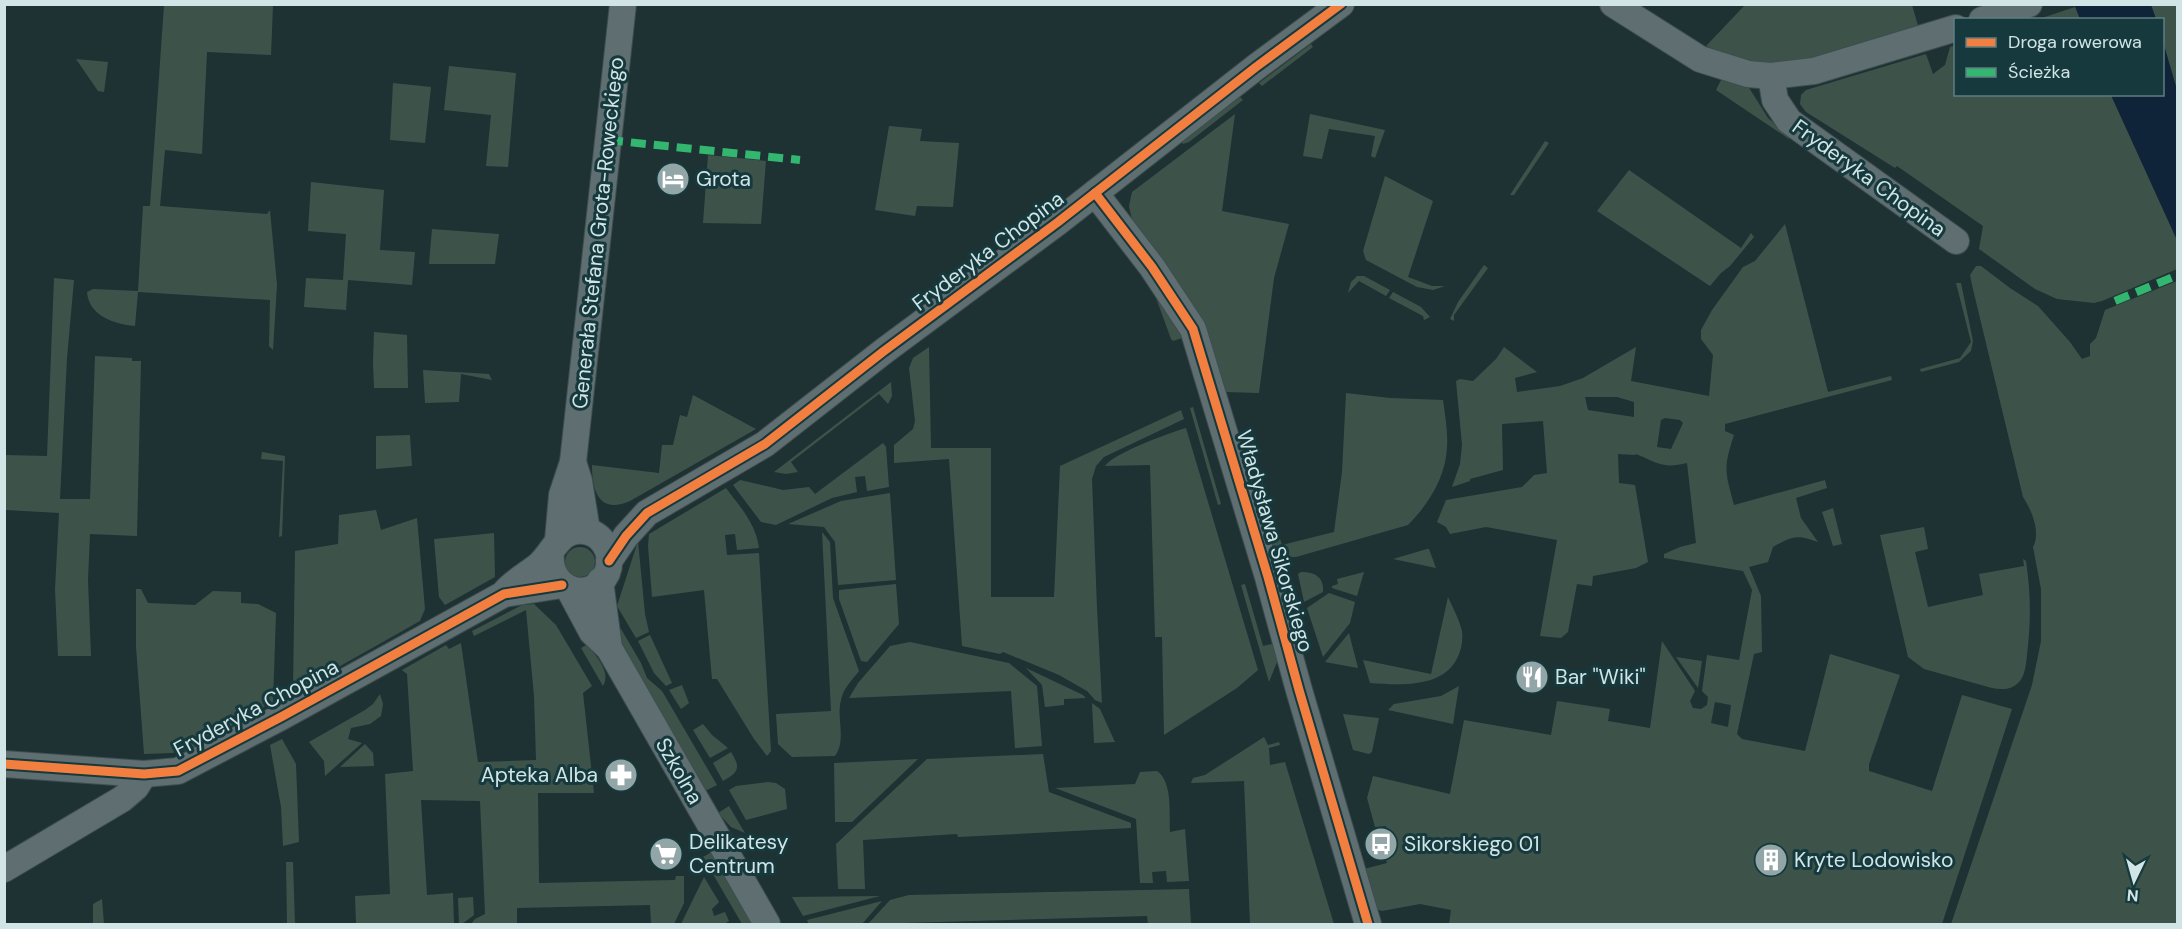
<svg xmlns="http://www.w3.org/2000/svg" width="2182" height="929" font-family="'DM Sans',sans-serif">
<rect width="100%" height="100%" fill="#1e3234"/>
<g fill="#3d534a" fill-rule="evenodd">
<path d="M 164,5 L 273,5 L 271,55 L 207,52 L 202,154 L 165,150 L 160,206 L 267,214 L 270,210 L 277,285 L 273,350 L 269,346 L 270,300 L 138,292 L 135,326 C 114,324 89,316 87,292 L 93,289 L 138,291 L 143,206 L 150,206 Z"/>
<polygon points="1745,5 1912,5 1919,29 1804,63 1746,63 1706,46"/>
<polygon points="2151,5 2177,5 2177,90 2163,42 2162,20 2156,19"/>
<polygon points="2075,7 2080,19 2036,20"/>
<polygon points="1311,44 1313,47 1262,86 1259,83"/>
<polygon points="1955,45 1956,94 2111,95 2177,240 2177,269 2102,301 2094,303 2057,299 2035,289 1979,249 1983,226 1897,166 1895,168 1806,112 1800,104 1801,95 1806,90 1926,54 1933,74 1945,65 1950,47"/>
<polygon points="76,59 108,62 104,92 98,91"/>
<polygon points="449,66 516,73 508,167 486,166 491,115 444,110"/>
<polygon points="1722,78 1746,83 1768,118 1790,137 1789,139 1716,90"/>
<polygon points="393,83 431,87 425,143 390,140"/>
<polygon points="1240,97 1243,100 1189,142 1183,144 1181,141"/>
<polygon points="1235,114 1222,211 1289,224 1274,278 1259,393 1225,392 1132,220 1129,206 1132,192"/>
<polygon points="1310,114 1385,130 1375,158 1371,156 1375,136 1329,129 1322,159 1303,156"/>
<polygon points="889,126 922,129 920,141 959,143 953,207 917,206 915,216 875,210"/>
<polygon points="1545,141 1549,143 1514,195 1510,195"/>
<polygon points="708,155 766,161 761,224 703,223"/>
<polygon points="1629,170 1741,248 1751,233 1754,237 1730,266 1721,273 1710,286 1597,211"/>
<polygon points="1385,176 1433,201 1408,277 1432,286 1445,286 1433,290 1417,287 1366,260 1363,251"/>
<polygon points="311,182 384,190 380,250 415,252 412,285 348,280 346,310 304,307 306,278 343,280 346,234 308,231"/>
<path d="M 1785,224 L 1828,392 L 1891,376 L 1892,380 L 1725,424 L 1725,431 L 1734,435 C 1723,468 1725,472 1734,505 L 1825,480 L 1827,488 L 1796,498 L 1801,518 L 1818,542 C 1797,534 1792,536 1773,547 L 1768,562 L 1749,567 L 1761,596 L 1762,652 L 1754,654 L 1737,734 L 1742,739 L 1805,751 L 1830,654 L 1900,675 L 1869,764 L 1869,771 L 1932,791 L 1962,695 L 2012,709 L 1942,924 L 1449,924 L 1451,910 L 1420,904 L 1382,911 L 1376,909 L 1364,869 L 1387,863 L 1380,839 L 1388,837 L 1386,826 L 1375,827 L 1367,798 L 1373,776 L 1450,794 L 1464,720 L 1551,735 L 1557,701 L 1610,709 L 1608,721 L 1650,728 L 1662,641 L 1695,691 L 1690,701 L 1693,708 L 1701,709 L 1707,705 L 1708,697 L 1702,691 L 1707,655 L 1739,660 L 1752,590 L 1743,571 L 1664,558 L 1664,554 L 1680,547 L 1696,543 L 1687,463 C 1663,469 1658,463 1636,454 L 1635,455 L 1618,454 L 1619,483 L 1635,485 L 1648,562 L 1636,568 L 1593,576 L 1592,586 L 1577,584 L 1568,632 L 1561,638 L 1540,636 L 1557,540 L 1486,527 L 1450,534 L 1446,527 L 1437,522 L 1446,500 L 1522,487 L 1534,475 L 1547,473 L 1543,421 L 1502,424 L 1503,470 L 1470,479 L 1470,481 L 1452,487 L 1460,464 L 1462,445 L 1456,381 L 1460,379 L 1473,381 L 1496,359 L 1504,347 L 1537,372 L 1515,378 L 1517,392 L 1560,386 L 1583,378 L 1636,347 L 1631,381 L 1709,396 L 1713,355 L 1701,339 L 1701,330 L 1712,310 L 1743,267 L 1755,261 ZM 1585,397 L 1617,397 L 1634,402 L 1634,417 L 1588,410 ZM 1665,418 L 1680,420 L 1683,423 L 1671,449 L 1657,447 L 1661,420 ZM 1715,702 L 1731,705 L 1728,727 L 1711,723 Z"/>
<polygon points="432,229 499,234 495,264 429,264"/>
<polygon points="1484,265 1488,268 1454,315 1454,321 1450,319 1458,302"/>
<path d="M 1976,266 L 1981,266 L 2010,288 L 2038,306 L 2070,342 L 2082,359 L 2090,356 L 2090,344 L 2096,338 L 2105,310 L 2177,281 L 2177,924 L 1951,924 L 2032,685 L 2041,641 L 2041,589 L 2033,547 C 2041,532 2032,511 2023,497 L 1972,285 L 1970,275 Z"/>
<polygon points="1357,276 1364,276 1390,290 1386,296 1359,281 1348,293 1351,282"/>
<polygon points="54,278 74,280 67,358 60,499 90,499 95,356 132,358 132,361 141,361 137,536 90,534 88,580 91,656 58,656 55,589 59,513 6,510 5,522 5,455 47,456"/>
<polygon points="1956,283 1961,283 1973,341 1971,351 1959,362 1921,372 1920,369 1960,358 1971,342"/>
<polygon points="1152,287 1185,337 1173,341 1171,339"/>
<polygon points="1393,292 1421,307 1430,317 1424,320 1423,316 1389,298"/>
<polygon points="374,332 407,335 408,388 374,388 373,362"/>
<polygon points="929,347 931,448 991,448 991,597 1054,597 1060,466 1181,410 1184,419 1104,457 1096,466 1092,479 1097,608 1102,703 1095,700 1087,691 1059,675 1003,652 1000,654 962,646 949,459 894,463 894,445 913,429 915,421 909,368 913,358"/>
<polygon points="423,370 489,374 492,380 461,374 459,402 425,403"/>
<polygon points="891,382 892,396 888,404 879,394 791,462 798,472 786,474 774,472"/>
<path d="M 1346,393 L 1390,398 L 1443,400 C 1445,415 1448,431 1447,447 C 1446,477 1428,505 1408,525 L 1296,557 L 1280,557 L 1270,551 L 1252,487 L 1261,478 L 1282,545 L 1334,532 L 1342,472 Z"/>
<path d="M 693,395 L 756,429 L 630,501 C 598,515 592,489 592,465 L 659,473 L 662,445 L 673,445 L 680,415 L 687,417 Z"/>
<polygon points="1193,407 1221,504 1218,505 1190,408"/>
<path d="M 1186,428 L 1258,670 L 1237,688 L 1164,735 L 1162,637 L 1155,637 L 1150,465 L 1105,466 C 1114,453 1169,433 1186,428 Z"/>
<polygon points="410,435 412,466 376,469 376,436"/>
<polygon points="883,443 886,447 889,487 867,491 865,476 855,477 857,492 832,498 776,525 761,522 733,485 740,480 783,490 809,487 815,494"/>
<polygon points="262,452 285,456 282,536 279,537 283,461 261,459"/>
<path d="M 726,488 C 741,508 756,524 759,548 L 737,550 L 735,534 L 725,535 L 727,555 L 759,553 L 771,751 L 767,756 L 754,739 L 717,679 L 712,679 L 704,590 L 652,597 L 648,546 L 649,534 Z"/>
<polygon points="890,493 896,580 838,585 835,542 824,527 788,524 841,501"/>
<polygon points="1833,508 1842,544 1833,546 1822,512"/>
<polygon points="376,510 381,530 417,518 425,609 420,621 296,691 293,688 295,551 338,544 339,515"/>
<path d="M 1924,527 L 1928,549 L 1915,552 L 1928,607 L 1983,595 L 1979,574 L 2024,566 L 2023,559 L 2026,561 C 2031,595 2031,622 2027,655 C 2026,664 2025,676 2019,682 C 2012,690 2002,690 1992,688 L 1924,669 L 1908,657 L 1880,535 Z"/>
<path d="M 822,532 L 830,542 L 833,598 L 859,671 C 852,680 843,689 841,700 C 836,718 847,740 835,756 L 792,757 L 778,744 L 776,714 L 831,711 Z"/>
<polygon points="494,533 495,577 445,605 439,597 434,539"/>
<polygon points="638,541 645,614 649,632 636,638 617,606"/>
<circle cx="580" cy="562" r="15"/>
<polygon points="1429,549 1436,568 1393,559 1427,549"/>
<path d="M 1301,572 C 1315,572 1324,577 1323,592 L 1304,602 L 1298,574 Z"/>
<polygon points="1364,572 1357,596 1332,588 1332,586 1338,584 1337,579"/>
<polygon points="896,584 899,624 867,662 861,661 839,599 839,590"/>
<polygon points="1245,584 1263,646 1276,643 1277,662 1269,682 1241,585"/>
<polygon points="136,589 141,589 148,603 195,605 213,591 241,592 241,603 258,604 276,613 273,702 191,749 172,753 144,754 136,647"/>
<polygon points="1329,593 1355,602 1350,623 1323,657 1307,608"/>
<path d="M 1448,597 C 1453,608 1459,619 1462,631 C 1463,638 1462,647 1459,654 C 1446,689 1400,685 1370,683 L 1363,660 L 1431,674 Z"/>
<polygon points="534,604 556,625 592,686 583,693 594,793 538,793 539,883 675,880 676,876 684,876 684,903 674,924 651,924 650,905 517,908 517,924 471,924 475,919 485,914 480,801 421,800 427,895 453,893 454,924 356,924 355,896 390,894 385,774 413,771 407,674 402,670 446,645 449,649 461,643 478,762 536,760 534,696 526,610 474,636 472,631 522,605"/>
<polygon points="621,629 641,663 647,678 662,691 717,785 707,790 703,788 641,682 622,645 618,630"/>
<polygon points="1349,633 1358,668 1325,662"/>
<polygon points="650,635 672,683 666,686 654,673 638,641"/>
<polygon points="910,642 1009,663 1037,686 1042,746 1015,748 1011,691 849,698 858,683 890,646"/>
<path d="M 588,644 C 595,656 612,672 603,686 L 581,648 Z"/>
<polygon points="1676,657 1702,661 1698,688"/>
<polygon points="1026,668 1083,695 1086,698 1064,699 1064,705 1045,707 1042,685"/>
<polygon points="682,685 689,703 681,709 669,690"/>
<polygon points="1459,686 1453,724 1388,710 1394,704 1441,696"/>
<polygon points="380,694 383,704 381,716 370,724 351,728 348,739 362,743 325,776 324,761 309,742 365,710 373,704"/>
<polygon points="1092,703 1100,709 1115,742 1094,743"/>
<polygon points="1343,714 1379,718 1372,752 1369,754 1353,750"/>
<polygon points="703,724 712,735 728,748 710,758 693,730"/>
<polygon points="1264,737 1268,745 1279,742 1280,745 1269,748 1270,765 1285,762 1334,924 1250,924 1244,781 1191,783 1193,778 1205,775"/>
<polygon points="282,739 296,764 299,842 283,846 281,807 270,745"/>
<polygon points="365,744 373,753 374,766 340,767"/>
<path d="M 731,752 C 741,768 739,772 723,781 L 713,763 Z"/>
<polygon points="1043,754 1049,792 1131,823 1131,828 958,837 957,834 863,840 865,889 838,889 836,844 927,759"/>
<polygon points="918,759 852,822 835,822 834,763"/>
<path d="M 1157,771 C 1173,782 1169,814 1170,832 L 1185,829 L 1189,881 L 1167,882 L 1166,871 L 1152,872 L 1153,883 L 1140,883 L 1136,819 L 1055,788 L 1135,784 L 1140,772 Z"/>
<polygon points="768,782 776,783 785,789 787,809 746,820 729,790 736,786"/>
<polygon points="729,806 745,833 731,827 718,813"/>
<polygon points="710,853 715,854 757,924 742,924 703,857"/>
<polygon points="286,862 293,862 295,924 287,924"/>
<polygon points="704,877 719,902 712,909 714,916 725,912 729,921 724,924 681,924"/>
<polygon points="1189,889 1191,924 1148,924 1147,916 868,924 890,900 909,895"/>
<polygon points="880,896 803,916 792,897"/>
<polygon points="473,897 474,915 462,924 459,924 458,898"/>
<polygon points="102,899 104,924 93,924 93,904"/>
<polygon points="882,901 862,924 809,924 807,920"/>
</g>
<g fill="#0f2438">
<polygon points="2075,5 2151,5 2156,19 2080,19"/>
<polygon points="2163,42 2177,90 2177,240 2111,95 2162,94"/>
</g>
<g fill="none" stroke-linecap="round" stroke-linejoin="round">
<g stroke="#3e4d4f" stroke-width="28">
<g id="minor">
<polyline points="1613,4 1700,59 1748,74 1771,76 1814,71 1956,28"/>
<polyline points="1982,20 2029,4"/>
<polyline points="1771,76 1775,100 1789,121 1956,241"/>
<polyline points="1095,193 1152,267 1193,329 1268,577 1299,690 1368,924"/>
<polyline points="573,462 579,481 587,531"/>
<polyline points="558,540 562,495 573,462 623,4"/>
<polyline points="609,561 626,536 647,513 765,444 884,351 1058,222 1256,67 1341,4"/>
<polyline points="600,581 609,648"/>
<polyline points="569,589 592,632 609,648 767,924"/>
<path d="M 506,591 C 515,581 528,574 539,565 C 554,552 559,528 584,531 C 592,532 598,535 603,542 C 610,551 611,563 607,573 C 592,605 547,591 551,553"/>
<polyline points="4,764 144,774 178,771 281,717 504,594 562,585"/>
<polyline points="4,869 122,799 136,787 144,774"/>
</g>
</g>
<use href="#minor" stroke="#5f6e70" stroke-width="26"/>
<g stroke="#33b770" stroke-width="8" stroke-dasharray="15 8" stroke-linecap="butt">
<polyline points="608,140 800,160"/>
<polyline points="2115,301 2178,275"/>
</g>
<g stroke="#15393d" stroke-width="13">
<g id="cycleway">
<polyline points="1095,193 1152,267 1193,329 1268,577 1299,690 1368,924"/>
<polyline points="609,561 626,536 647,513 765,444 884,351 1058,222 1256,67 1341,4"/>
<polyline points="4,764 144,774 178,771 281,717 504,594 562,585"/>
</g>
</g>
<use href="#cycleway" stroke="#f27e40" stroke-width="9"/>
</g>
<defs>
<g id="hotel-disc" transform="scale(1.725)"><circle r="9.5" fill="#92a6a8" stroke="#15393d"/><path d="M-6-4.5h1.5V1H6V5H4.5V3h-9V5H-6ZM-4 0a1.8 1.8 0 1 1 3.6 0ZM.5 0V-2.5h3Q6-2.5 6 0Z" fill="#fff"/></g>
<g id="restaurant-disc" transform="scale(1.725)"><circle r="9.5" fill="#92a6a8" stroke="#15393d"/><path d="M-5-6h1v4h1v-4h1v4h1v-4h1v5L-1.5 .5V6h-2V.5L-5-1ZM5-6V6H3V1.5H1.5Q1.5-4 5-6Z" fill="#fff"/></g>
<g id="pharmacy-disc" transform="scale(1.725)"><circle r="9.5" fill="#92a6a8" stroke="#15393d"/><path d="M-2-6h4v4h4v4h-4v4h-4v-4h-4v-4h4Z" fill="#fff"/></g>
<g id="bus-disc" transform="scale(1.725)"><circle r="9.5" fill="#92a6a8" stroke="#15393d"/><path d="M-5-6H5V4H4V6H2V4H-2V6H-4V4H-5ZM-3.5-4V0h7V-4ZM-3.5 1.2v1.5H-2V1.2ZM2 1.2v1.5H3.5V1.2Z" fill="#fff"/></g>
<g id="supermarket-disc" transform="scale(1.725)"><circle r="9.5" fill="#92a6a8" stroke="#15393d"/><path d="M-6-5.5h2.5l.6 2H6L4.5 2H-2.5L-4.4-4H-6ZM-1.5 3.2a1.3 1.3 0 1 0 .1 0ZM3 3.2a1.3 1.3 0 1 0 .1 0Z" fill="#fff"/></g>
<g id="building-disc" transform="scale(1.725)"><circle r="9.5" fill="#92a6a8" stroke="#15393d"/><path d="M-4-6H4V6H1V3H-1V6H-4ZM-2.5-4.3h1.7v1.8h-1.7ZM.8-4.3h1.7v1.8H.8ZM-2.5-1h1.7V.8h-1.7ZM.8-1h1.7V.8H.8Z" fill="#fff"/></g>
</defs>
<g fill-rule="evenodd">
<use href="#hotel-disc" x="673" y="179"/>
<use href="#restaurant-disc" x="1532" y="677"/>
<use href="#pharmacy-disc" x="621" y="775"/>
<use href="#bus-disc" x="1381" y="844"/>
<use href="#supermarket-disc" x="666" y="854"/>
<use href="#building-disc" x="1771" y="860"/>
</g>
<g text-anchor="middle" stroke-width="6" stroke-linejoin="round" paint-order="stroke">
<g font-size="21" fill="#d1e4e6" stroke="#15393d">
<text transform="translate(1869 178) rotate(36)" y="7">Fryderyka Chopina</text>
<text transform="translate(598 233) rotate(-84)" y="7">Generała Stefana Grota-Roweckiego</text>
<text transform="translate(988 251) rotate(-37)" y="7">Fryderyka Chopina</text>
<text transform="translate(1275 541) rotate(74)" y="7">Władysława Sikorskiego</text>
<text transform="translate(256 708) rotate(-28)" y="7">Fryderyka Chopina</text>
<text transform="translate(679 771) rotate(60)" y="7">Szkolna</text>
</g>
<g font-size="21" fill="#d1e4e6" stroke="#15393d" text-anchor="start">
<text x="696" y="186">Grota</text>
<text x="1555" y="684">Bar "Wiki"</text>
<text x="598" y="782" text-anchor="end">Apteka Alba</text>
<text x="689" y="849">Delikatesy<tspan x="689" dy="24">Centrum</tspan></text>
<text x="1404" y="851">Sikorskiego 01</text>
<text x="1794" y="867">Kryte Lodowisko</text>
</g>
</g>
<rect width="2182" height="929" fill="none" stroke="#d1e4e6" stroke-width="12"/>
<rect x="1954" y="18" width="210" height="78" fill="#15393d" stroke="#607d81" stroke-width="1.5"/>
<rect x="1966" y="38" width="30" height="9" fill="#f27e40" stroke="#607d81" stroke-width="1.5"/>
<text x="2008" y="48" font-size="18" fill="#d1e4e6">Droga rowerowa</text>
<rect x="1966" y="68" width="30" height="9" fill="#33b770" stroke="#607d81" stroke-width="1.5"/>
<text x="2008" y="78" font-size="18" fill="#d1e4e6">Ścieżka</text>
<g transform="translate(2134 881) rotate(185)" stroke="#15393d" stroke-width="4.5" paint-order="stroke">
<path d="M0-4.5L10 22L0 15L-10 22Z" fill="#d1e4e6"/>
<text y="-9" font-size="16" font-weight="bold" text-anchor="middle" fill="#d1e4e6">N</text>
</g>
</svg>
